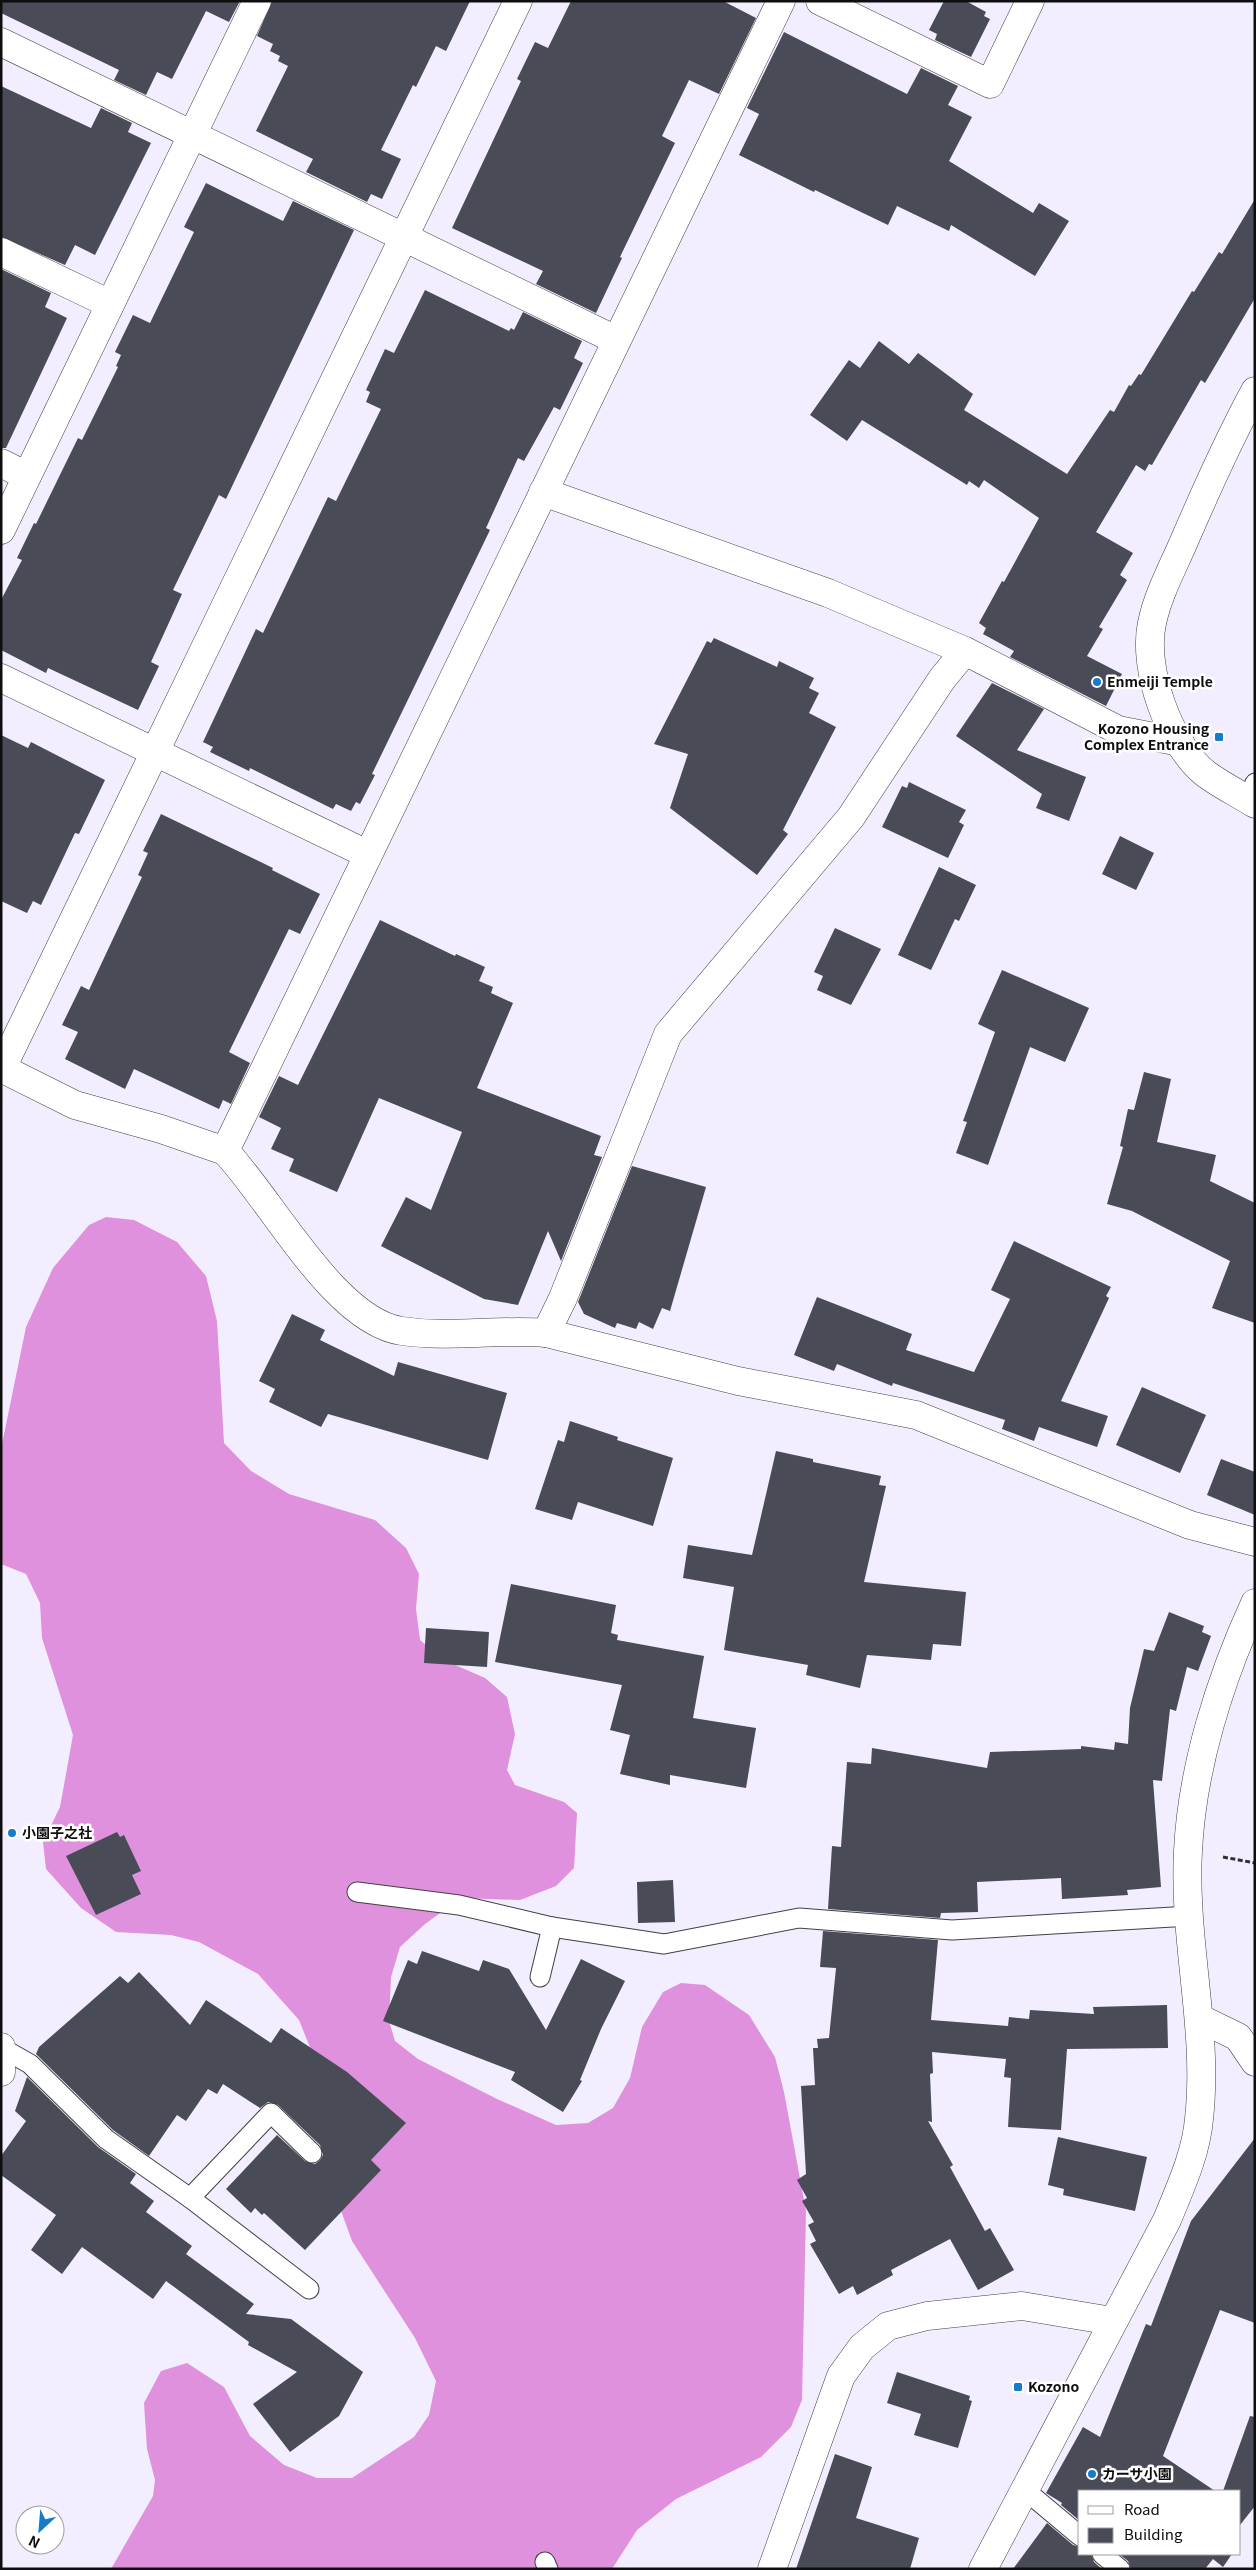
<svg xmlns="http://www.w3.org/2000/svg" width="1256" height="2570" font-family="Georgia,'Noto Sans JP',serif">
<rect width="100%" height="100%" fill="#f3eeff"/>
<polygon fill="#e091dd" points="106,1217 134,1220 177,1242 206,1276 217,1321 224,1443 251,1471 289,1494 375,1520 406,1548 419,1574 416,1609 420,1640 444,1660 485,1678 507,1697 515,1734 507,1770 515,1785 564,1802 577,1813 574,1868 556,1886 520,1900 461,1898 425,1924 400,1947 391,1977 389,2021 395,2041 418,2059 497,2099 556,2125 588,2123 613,2108 630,2078 642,2027 663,1992 681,1983 705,1985 749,2015 775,2057 784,2092 806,2211 802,2400 791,2427 761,2457 676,2499 637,2530 612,2569 111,2569 153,2496 155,2480 147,2449 144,2403 161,2371 187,2363 224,2387 250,2436 284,2465 317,2478 352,2478 414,2437 429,2415 436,2381 415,2338 352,2241 325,2167 315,2060 299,2020 258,1974 199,1942 171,1935 116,1932 81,1908 46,1869 43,1842 60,1807 73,1735 42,1638 40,1603 26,1574 1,1564 1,1449 26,1327 53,1268 89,1225"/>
<g fill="#494b57">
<polygon points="1,1 240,1 229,22 206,11 172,79 157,72 146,95 114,80 119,70 1,13"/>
<polygon points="272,1 470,1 446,51 436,46 416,87 413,85 381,150 401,159 382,199 371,194 367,202 306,172 313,159 256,131 288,66 278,61 280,56 270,51 273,44 257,36"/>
<polygon points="571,1 723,1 756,18 719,94 689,80 662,136 675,143 620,257 622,258 596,313 536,284 543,271 452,228 521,81 517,79 535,42 548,48"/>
<polygon points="944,1 966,1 986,12 984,16 990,19 971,57 935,40 937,34 929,30"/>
<polygon points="784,32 907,94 921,68 958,86 948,105 972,117 949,161 1033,213 1039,203 1069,221 1035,276 951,225 949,231 897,206 888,225 815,190 814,192 739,155 759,114 747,108"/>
<polygon points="1,86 91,128 101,108 132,123 128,132 151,143 95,255 75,245 65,265 1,237"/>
<polygon points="206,183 283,221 293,201 354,230 226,499 219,495 173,590 182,594 151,662 159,666 138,710 48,668 46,673 1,650 1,600 22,560 17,558 34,523 36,524 78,438 82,440 118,367 116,366 121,355 115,352 133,315 150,323 194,232 184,227"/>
<polygon points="1255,199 1255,298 1205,383 1201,380 1152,465 1149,464 1145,471 1136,465 1096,532 1133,553 1120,575 1127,580 1099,627 1103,629 1087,656 1122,674 1106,706 1010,657 1014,651 983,634 986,628 979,623 1002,581 1004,582 1039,518 984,480 979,488 969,481 967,485 862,420 847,441 810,415 849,360 860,368 879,341 909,364 918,353 973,394 964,410 1067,474 1110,410 1114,412 1129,385 1131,386 1139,374 1141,375 1192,291 1194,292 1219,252 1222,254"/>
<polygon points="1,269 51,293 45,307 67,318 6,448 1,448"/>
<polygon points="425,290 509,331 511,328 514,330 523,312 582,341 574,358 583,363 560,410 554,407 524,461 518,458 486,528 490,530 372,774 375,775 360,804 356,802 351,811 336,804 333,809 250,768 249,771 210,752 213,747 203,742 256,629 263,633 328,497 336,501 381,409 366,402 370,392 366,390 385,349 394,353"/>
<polygon points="714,638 777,667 779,661 814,678 809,688 819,693 809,713 836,727 783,830 788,834 757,875 670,808 688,754 654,744 707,641 711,643"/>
<polygon points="992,683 1044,709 1017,750 1086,777 1069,821 1036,808 1042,794 956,736"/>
<polygon points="1,735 28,748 31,742 105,780 79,834 75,833 41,905 33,901 27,913 1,901"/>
<polygon points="909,782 966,810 959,822 964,825 948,858 882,827 902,786 907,788"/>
<polygon points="161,814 273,868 272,870 320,894 300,934 289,929 229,1052 250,1063 231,1104 223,1100 219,1109 134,1069 125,1089 65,1059 78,1032 62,1025 81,986 89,990 142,877 138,875 148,853 143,851"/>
<polygon points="1120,836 1154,853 1136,890 1102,874"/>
<polygon points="939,867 976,885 959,921 955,919 931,970 898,955"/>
<polygon points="380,920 455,956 456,954 485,967 479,981 493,987 491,993 513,1003 477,1088 601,1136 594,1155 602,1157 561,1261 548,1231 518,1305 484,1299 381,1246 406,1197 431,1210 462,1132 379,1098 337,1192 289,1171 294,1159 271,1149 281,1128 259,1117 279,1076 298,1085"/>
<polygon points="835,928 881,949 851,1005 817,990 823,976 814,972"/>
<polygon points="1002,970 1089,1008 1065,1062 1030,1047 988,1165 956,1153 967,1122 963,1121 995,1032 978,1024"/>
<polygon points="1144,1072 1171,1079 1157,1142 1216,1155 1210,1181 1255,1203 1255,1323 1212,1308 1230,1261 1132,1211 1107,1204 1123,1147 1120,1146 1128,1109 1134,1110"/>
<polygon points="632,1166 706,1187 670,1311 662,1308 653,1329 639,1322 636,1329 617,1323 615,1328 584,1314 578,1302"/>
<polygon points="1014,1241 1111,1287 1106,1296 1109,1298 1061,1401 1108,1416 1097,1447 1039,1427 1034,1441 1002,1429 1005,1420 893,1383 892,1386 837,1364 834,1371 794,1355 817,1297 912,1334 906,1350 974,1372 1010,1299 991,1290"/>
<polygon points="292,1314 325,1330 320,1340 394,1376 398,1362 507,1393 488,1460 328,1414 321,1427 269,1402 275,1389 259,1381"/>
<polygon points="1142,1387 1206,1415 1180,1473 1116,1445"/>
<polygon points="570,1421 618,1437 617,1440 673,1458 653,1526 578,1502 572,1520 535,1509 558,1440 564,1442"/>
<polygon points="776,1451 813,1459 813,1462 881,1476 879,1485 886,1486 864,1582 966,1592 961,1646 933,1644 931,1660 867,1655 860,1688 806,1675 808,1665 724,1650 734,1587 683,1578 688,1545 752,1555"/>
<polygon points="1221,1459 1255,1472 1255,1515 1207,1495"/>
<polygon points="511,1584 616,1605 611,1633 618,1635 617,1640 704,1656 693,1718 756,1728 746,1788 670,1775 670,1785 620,1774 630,1735 610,1730 622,1685 495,1662"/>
<polygon points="1169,1612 1204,1626 1202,1632 1211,1636 1198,1671 1187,1667 1176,1711 1170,1709 1162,1781 1153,1780 1161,1887 1127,1890 1128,1895 1062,1899 1061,1878 977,1882 978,1912 941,1913 940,1918 828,1909 832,1846 841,1847 847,1762 871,1764 872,1748 987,1768 990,1752 1081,1749 1081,1746 1114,1750 1115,1742 1128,1744 1130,1708 1144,1649 1154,1651"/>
<polygon points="426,1628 489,1632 487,1667 424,1663"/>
<polygon points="117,1832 120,1837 124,1835 141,1871 132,1875 141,1894 96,1915 66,1856"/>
<polygon points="673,1880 675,1922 638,1923 637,1882"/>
<polygon points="823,1931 938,1940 931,2020 1008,2026 1009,2017 1029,2019 1030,2010 1094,2014 1093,2007 1167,2005 1168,2048 1067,2049 1061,2130 1008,2127 1011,2078 1004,2077 1006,2059 932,2052 933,2073 930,2074 932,2122 928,2121 953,2165 950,2167 985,2231 990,2228 1014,2270 978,2290 950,2239 891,2270 893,2275 857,2295 853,2286 839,2294 810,2244 816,2241 808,2225 814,2222 802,2201 807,2198 797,2180 806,2174 801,2086 815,2085 813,2048 818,2048 817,2039 829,2038 836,1968 820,1967"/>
<polygon points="422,1951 479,1971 483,1960 509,1969 546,2030 581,1959 625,1981 601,2029 580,2080 582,2081 563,2112 511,2080 515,2072 383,2021 408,1960 417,1964"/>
<polygon points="139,1972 190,2025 206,2000 271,2043 281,2028 347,2072 406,2123 371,2160 381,2170 305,2250 264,2213 262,2215 255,2208 251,2213 226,2189 277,2135 305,2161 315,2164 320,2160 323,2155 320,2145 278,2105 268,2102 260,2108 223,2084 217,2094 208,2089 186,2121 177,2115 149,2156 113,2130 36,2054 39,2047 120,1976 128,1983"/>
<polygon points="27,2077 98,2147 136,2174 130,2183 154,2201 146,2212 192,2246 186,2254 254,2304 246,2314 291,2319 363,2372 339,2416 290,2452 253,2404 297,2372 248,2345 249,2342 166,2281 153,2299 82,2247 62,2274 31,2250 56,2215 1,2175 1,2156 26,2121 15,2111"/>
<polygon points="1058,2137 1147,2157 1135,2211 1063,2195 1064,2189 1048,2185"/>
<polygon points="1255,2138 1255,2323 1220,2310 1163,2456 1215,2491 1080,2491 1080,2521 1061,2505 1062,2503 1046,2493 1083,2427 1100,2437 1146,2324 1151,2326 1191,2221"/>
<polygon points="897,2372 970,2396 969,2400 972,2401 958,2448 914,2435 921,2414 887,2403"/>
<polygon points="1250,2416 1255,2417 1255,2506 1240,2525 1240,2491 1223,2491"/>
<polygon points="835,2454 872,2467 856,2518 919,2538 910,2569 796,2569"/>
<polygon points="1047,2523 1073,2545 1080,2547 1080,2554 1091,2554 1094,2562 1102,2569 1013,2569"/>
<polygon points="1119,2554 1232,2554 1223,2567 1213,2559 1205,2569 1131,2569 1128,2561"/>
</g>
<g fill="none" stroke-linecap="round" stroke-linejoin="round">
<g stroke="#414141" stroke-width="21">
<g id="service">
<polyline points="1248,799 1255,783"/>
<polyline points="357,1892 459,1905 552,1927 664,1944 799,1918 952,1930 1190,1916"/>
<polyline points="540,1977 552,1927"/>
<polyline points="2,2048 30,2064 106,2139 190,2198 309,2289"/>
<polyline points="190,2198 271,2113 312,2153"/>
<polyline points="1025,2490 1080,2536"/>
<polyline points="1102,2554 1120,2569"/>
<polyline points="545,2562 548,2569"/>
</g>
</g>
<g stroke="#414141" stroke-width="29">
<g id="minor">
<path d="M 781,1 L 225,1151 C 271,1199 335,1322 402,1331 C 450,1338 499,1329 546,1333 L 738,1381 L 916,1415 L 1190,1525 L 1255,1542"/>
<polyline points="820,1 990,84 1030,1"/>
<polyline points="1,42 616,340"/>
<polyline points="1,252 110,304"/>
<polyline points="1,463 27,476"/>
<polyline points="543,492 828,593 965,651 1118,730 1180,742"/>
<polyline points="1,530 257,1"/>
<polyline points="1,678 367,854"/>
<polyline points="2,1068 518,1"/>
<polyline points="546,1333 563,1298 668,1034 851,817 942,679 965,651"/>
<polyline points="1199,2018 1238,2037 1255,2062"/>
<polyline points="1,2047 1,2072"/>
<polyline points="772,2569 841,2376 862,2347 888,2326 927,2316 1022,2306 1112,2321"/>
</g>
</g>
<g stroke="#414141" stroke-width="29">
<g id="tertiary">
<path d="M 1255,391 C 1229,439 1207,488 1185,539 C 1174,565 1158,594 1152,623 C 1142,668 1169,745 1206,774 C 1221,785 1239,794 1255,804"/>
<polyline points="1,1068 75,1105 161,1129 225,1151"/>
<path d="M 983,2569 L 1167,2220 C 1180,2188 1196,2154 1199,2119 C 1209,2030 1183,1941 1188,1851 C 1192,1768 1220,1679 1255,1603"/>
</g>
</g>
<polyline stroke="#303030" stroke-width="3" stroke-dasharray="5 2.5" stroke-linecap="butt" points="1223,1857 1255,1863"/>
<use href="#service" stroke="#fff" stroke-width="19"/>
<use href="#minor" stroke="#fff" stroke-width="28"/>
<use href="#tertiary" stroke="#fff" stroke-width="28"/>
</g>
<g fill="#177bcc" stroke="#fff" stroke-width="2">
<circle cx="1097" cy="682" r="5"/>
<rect x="1214" y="732" width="10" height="10" rx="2.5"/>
<circle cx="12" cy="1833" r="5"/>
<rect x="1013" y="2382" width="10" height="10" rx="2.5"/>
<circle cx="1092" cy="2474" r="5"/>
</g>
<g text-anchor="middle" stroke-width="5" stroke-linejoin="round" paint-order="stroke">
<g font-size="14" font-weight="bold" fill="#0e0e0e" stroke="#fff" text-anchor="start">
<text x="1107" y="687">Enmeiji Temple</text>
<text x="1209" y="734" text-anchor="end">Kozono Housing<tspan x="1209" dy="16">Complex Entrance</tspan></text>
<text x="22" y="1838">小園子之社</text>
<text x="1028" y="2392">Kozono</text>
<text x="1102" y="2479">カーサ小園</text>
</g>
</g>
<rect width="1256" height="2570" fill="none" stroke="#0e0e0e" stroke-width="5"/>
<rect x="1078" y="2490" width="162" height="65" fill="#ffffff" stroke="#9f9f9f"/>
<rect x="1088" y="2506" width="25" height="8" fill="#ffffff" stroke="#9f9f9f"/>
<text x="1124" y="2515" font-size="15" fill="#0e0e0e">Road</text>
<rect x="1088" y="2528" width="25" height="15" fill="#494b57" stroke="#9f9f9f"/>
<text x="1124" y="2540" font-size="15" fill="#0e0e0e">Building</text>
<g transform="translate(40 2530) rotate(206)"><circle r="24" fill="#ffffff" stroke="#9f9f9f"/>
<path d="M0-4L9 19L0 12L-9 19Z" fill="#177bcc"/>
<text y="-8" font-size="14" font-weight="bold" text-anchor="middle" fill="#0e0e0e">N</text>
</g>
</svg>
